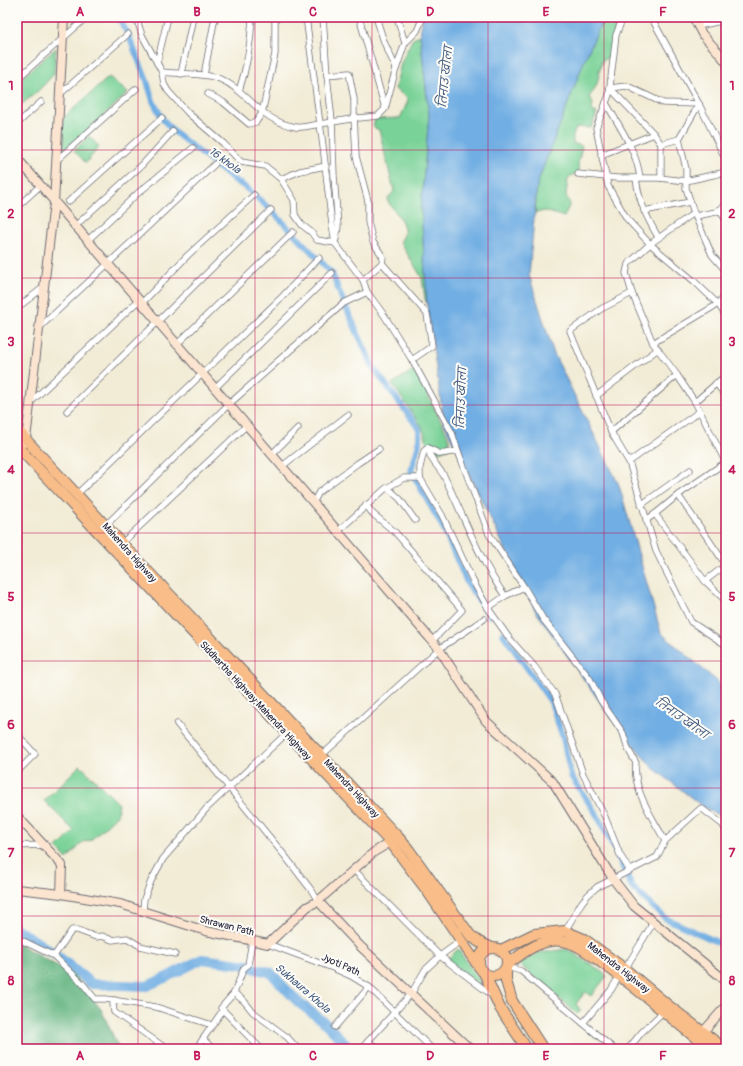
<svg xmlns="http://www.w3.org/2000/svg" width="743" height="1066" font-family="Pangolin,'Playpen Sans Deva',sans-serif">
<rect width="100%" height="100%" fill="#fdfcf7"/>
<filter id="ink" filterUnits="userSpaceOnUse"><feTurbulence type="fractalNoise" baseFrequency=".025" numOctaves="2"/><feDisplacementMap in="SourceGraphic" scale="8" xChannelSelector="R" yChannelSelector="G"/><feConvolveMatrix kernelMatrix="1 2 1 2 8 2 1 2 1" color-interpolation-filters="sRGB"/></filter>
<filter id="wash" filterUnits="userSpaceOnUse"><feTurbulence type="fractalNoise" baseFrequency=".012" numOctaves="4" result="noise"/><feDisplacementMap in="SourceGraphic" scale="16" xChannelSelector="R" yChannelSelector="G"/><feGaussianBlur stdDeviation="0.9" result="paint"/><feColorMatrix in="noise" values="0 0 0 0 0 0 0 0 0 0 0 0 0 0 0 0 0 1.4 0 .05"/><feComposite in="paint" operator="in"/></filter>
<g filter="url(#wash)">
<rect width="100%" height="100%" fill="#f2ecd6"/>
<g fill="#79d297" stroke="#4e7a69">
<path d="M 604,17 L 620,17 L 616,28 L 610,56 L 602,61 C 597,76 601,83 589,97 L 593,102 L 592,111 L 597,113 L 591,128 L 577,127 L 573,135 L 573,143 L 582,146 L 578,164 L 579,171 L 568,179 L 566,195 L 570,204 L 564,217 L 545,211 L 535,213 L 537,185 L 541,173 L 585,59 Z"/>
<path d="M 420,34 L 429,115 L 421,208 L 427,305 L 425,299 L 422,278 L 400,242 C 402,239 405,234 404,230 C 403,218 393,210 387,200 L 394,191 L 379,130 L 373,127 L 375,119 L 400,118 L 408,101 L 405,96 L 395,89 L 401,63 L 412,40 Z"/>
<polygon points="56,48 54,74 37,92 17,108 17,82"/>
<polygon points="109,77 128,93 64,151 63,118"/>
<polygon points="89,136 99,147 86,163 74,151"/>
<polygon points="415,369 449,438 449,448 439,452 429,447 422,427 392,384"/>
<polygon points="80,765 119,804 117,815 91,840 83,842 67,859 57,848 74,831 44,801"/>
<polygon points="458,949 485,989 446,961"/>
<polygon points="567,949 594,966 607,976 591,996 585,992 576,1004 581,1011 577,1014 519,964 538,953"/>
</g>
<polygon fill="#62b480" stroke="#426b5e" points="17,943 73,975 101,1009 119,1049 17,1049"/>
<polygon fill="#71aee3" stroke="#4a688f" points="423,17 604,17 585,59 541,173 537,185 529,275 554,354 619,485 661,633 726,689 726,819 702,806 652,767 612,719 536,612 444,423 427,305 421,208 429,115 420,34"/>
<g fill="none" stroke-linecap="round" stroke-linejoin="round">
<g stroke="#71aee3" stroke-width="6">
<polyline points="118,17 128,34 147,81 153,101 162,118 173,131 234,180 245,187 271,210 332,273 340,294 373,367 419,429 419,444 411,471 442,526 468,585 490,616"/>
<polyline points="503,634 551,702 563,738 571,776 597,815 615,850 632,887 665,918 726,946"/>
</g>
<polyline stroke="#71aee3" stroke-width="10" points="17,929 55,954 92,984 147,986 169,976 202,959 248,965 256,969 270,972 299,1003 323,1021 345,1043 348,1049"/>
</g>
</g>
<g filter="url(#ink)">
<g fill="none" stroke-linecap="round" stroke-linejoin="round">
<g stroke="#6b6971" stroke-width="7">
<g id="street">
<path d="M 136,17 L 142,35 L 162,72 C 178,74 206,73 220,79 C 250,92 259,121 296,127 C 303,128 313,125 320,124 C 326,163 328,204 335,243"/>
<polyline points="306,17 320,124 351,119 354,116 356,156 368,201 368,222 373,242 383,257 382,263 427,314 432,346 412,360 452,433 458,451 440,454 428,448"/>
<polyline points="323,17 327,75 332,121 334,176 338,226 336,239"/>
<polyline points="359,17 385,108"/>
<polyline points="376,17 384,42 396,68"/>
<polyline points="623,17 616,35 609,95 596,128 608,186 627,219 650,244 694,281 718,304 726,316"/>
<polyline points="651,17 699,104 726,160"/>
<polyline points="698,26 726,20"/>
<polyline points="405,43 417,31 423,17"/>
<polyline points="157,63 168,17"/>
<polyline points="162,72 164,84 168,91 188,113 223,143 241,162 265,166 281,179 294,200 295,215 302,225 311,232 317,240 335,243 363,280 367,292 384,315 412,360"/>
<polyline points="181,74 193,17"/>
<polyline points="204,75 215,17"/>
<polyline points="327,75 349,73 354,99 354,116 359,118 378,116 385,109 395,72 405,43 397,17"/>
<polyline points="17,79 87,17"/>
<polyline points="610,88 654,134 661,144 661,178"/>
<polyline points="610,88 627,86 663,103 699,104"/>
<path d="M 239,91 C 247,67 251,42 252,17"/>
<polyline points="60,94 128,34"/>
<polyline points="208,94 223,102 249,124 256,122 262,113 275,54 275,17"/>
<path d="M 606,103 C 619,126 637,151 640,178"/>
<polyline points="699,104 679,139 686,169 686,188 694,213 712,255 726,271"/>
<polyline points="17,124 41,102"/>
<polyline points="661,144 679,139"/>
<polyline points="601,155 654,134"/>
<polyline points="57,160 136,89"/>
<polyline points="578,174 616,178 659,178 686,181 726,172"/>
<polyline points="17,176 25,169"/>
<path d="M 636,178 C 639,202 646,216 658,237"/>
<polyline points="281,179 300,171 326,166"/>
<polyline points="68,202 162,118"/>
<polyline points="17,207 40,186"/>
<polyline points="719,210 726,220"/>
<polyline points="644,211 690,202"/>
<polyline points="694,213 650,244 628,264 626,273 632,293 653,343 677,375 695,402 726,463"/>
<polyline points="696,216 716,212 726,205"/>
<polyline points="74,227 142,165 173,131"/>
<polyline points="87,241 138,193 193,148"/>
<polyline points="363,280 382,263"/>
<polyline points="632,293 601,309 570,331 611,432 629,462 656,551 691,622 726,645"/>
<polyline points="141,304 188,255 254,195"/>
<polyline points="17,308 44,287"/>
<polyline points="40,327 215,164"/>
<polyline points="653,343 718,304 726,295"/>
<polyline points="176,345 293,232"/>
<polyline points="716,383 726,396"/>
<polyline points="214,389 332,273"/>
<polyline points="596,396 658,349"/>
<polyline points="31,402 138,301"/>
<polyline points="695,402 726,375"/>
<polyline points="67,411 271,210"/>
<polyline points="611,432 677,375"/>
<polyline points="428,448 424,451 420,467 420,478 442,515 474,583 488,608 509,638 534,666 555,694 583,774 605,817 620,855 630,871"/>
<path d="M 428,448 C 429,459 438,466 444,476 C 464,517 479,559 505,596"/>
<path d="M 458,451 L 489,534 L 524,587 L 543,619 L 590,679 L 601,701 L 623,733 L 628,749 L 636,763 C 632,790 653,818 665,841 L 657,857 L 597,887 L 588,895 L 582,902 L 565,931"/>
<polyline points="271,455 298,428"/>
<polyline points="629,462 700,411"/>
<polyline points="281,467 348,415"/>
<polyline points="388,488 400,499 415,520"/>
<polyline points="77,494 282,297 319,258"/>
<polyline points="678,495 726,565"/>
<polyline points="313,503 319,492 358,463 379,449"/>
<polyline points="366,505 373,514 395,532 462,610 432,641"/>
<polyline points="641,505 690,470"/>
<polyline points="655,514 705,581 726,601"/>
<polyline points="646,520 655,514 678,495 726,462"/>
<polyline points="106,525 228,405 344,303 367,292"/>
<polyline points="337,532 385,489 404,478 420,478"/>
<polyline points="122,543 246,426"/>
<polyline points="705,581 726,565"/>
<polyline points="488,608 505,596 524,587"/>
<polyline points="177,724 285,856 312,891 318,901"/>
<polyline points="17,734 35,754 17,772"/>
<polyline points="321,756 439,649 484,619"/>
<polyline points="665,841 701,808 722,824 726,830"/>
<polyline points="17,846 44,845"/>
<polyline points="354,870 440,956 493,996"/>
<polyline points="143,911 144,899 151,881 163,859 207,808 287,733"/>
<polyline points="17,938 54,956 83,984 95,999 106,999 156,1007 212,1025"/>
<polyline points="268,944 333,968 351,976 369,987 432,1049"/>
<polyline points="54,956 72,930 77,930 96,937 102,936 112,940 127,938 140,946 175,954"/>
<polyline points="507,967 521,971 614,1049"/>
<polyline points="234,993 244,1001 253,1012 287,1037 298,1049"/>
<polyline points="115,1000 113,1004 114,1012 167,1049"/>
<polyline points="223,1010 261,1049"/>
<polyline points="583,1023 611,990 620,975 625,969 650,928 652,921"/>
<polyline points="335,1027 369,987"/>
<polyline points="203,1039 213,1049"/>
<polyline points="368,1041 378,1049"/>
<polyline points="196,1049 223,1010 221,1008 234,993 244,968 248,965 252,941"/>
<polyline points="361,1049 411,994 425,970 440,956 462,940"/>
<polyline points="628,1049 642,1032 664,1011"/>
</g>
</g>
<g stroke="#6b6971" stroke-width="10">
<g id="secondary">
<polyline points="693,17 702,34 720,54 726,62"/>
<polyline points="17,158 439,649 486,721 553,782 613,879 634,906 726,981"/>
<polyline points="19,448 26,439 54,203 64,17"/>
<polyline points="17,816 62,865 61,894"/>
<polyline points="17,889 61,894 120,904 206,931 268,944 307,907 318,901 374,852 394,840"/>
<polyline points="318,901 360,946 470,1049"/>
<polyline points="703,1032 726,1006"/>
</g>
</g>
<g stroke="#6b6971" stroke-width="12">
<g id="highway">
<polyline points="17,430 140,563 398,837 409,850 470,935 479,942 490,947"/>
<polyline points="17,446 391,843 428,892 479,967"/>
<circle cx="493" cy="962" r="14"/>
<polyline points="501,950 534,934 565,931 584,939 625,969 669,1006 725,1049"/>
<path d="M 507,965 C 522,953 541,938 562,941 C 577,943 590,954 602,963 C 640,989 673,1021 710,1049"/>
<polyline points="506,968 506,981 512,1001 543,1049"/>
<polyline points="485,975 500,1008 527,1049"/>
</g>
</g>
<use href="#street" stroke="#fff" stroke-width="5.5"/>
<use href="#secondary" stroke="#fce5d0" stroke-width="8"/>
<use href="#highway" stroke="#f8bd89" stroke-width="10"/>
</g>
</g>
<path fill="none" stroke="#c2185b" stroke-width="1" stroke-opacity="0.55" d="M 138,17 L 138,1049M 255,17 L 255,1049M 372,17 L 372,1049M 488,17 L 488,1049M 604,17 L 604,1049M 17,150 L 726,150M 17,278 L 726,278M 17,405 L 726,405M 17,533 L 726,533M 17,661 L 726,661M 17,788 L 726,788M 17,916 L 726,916"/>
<g text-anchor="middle" stroke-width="4" stroke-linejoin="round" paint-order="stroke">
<g font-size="10" fill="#22223b" stroke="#fdfcf7">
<text transform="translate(130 552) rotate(48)" y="4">Mahendra Highway</text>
<text transform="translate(256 700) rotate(47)" y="4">Siddhartha Highway;Mahendra Highway</text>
<text transform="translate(352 788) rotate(47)" y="4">Mahendra Highway</text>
<text transform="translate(227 925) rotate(14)" y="4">Shrawan Path</text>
<text transform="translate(341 964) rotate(24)" y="4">Jyoti Path</text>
<text transform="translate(619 967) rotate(38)" y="4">Mahendra Highway</text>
</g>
<g font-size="11" font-style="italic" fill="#425a7e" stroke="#fdfcf7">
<text transform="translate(445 77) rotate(-84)" y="4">तिनाउ खोला</text>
<text transform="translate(225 160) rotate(36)" y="4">16 khola</text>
<text transform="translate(461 398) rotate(-88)" y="4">तिनाउ खोला</text>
<text transform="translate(682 718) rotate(35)" y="4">तिनाउ खोला</text>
<text transform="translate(303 988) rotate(41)" y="4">Sukhaura Khola</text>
</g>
</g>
<rect width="743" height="1066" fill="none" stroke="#fdfcf7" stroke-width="44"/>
<rect x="22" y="22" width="699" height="1022" fill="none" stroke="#c2185b" stroke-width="1.5"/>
<g font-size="13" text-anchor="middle" font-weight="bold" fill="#c2185b">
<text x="80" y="16">A</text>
<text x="197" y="16">B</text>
<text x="313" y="16">C</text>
<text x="430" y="16">D</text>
<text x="546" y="16">E</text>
<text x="663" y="16">F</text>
<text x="11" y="90">1</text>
<text x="732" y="90">1</text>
<text x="11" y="218">2</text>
<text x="732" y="218">2</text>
<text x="11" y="346">3</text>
<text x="732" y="346">3</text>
<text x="11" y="474">4</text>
<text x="732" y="474">4</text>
<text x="11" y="601">5</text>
<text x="732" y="601">5</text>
<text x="11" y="729">6</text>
<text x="732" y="729">6</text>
<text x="11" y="857">7</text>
<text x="732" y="857">7</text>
<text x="11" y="985">8</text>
<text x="732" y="985">8</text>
<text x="80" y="1060">A</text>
<text x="197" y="1060">B</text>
<text x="313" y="1060">C</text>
<text x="430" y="1060">D</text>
<text x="546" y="1060">E</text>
<text x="663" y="1060">F</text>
</g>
</svg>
